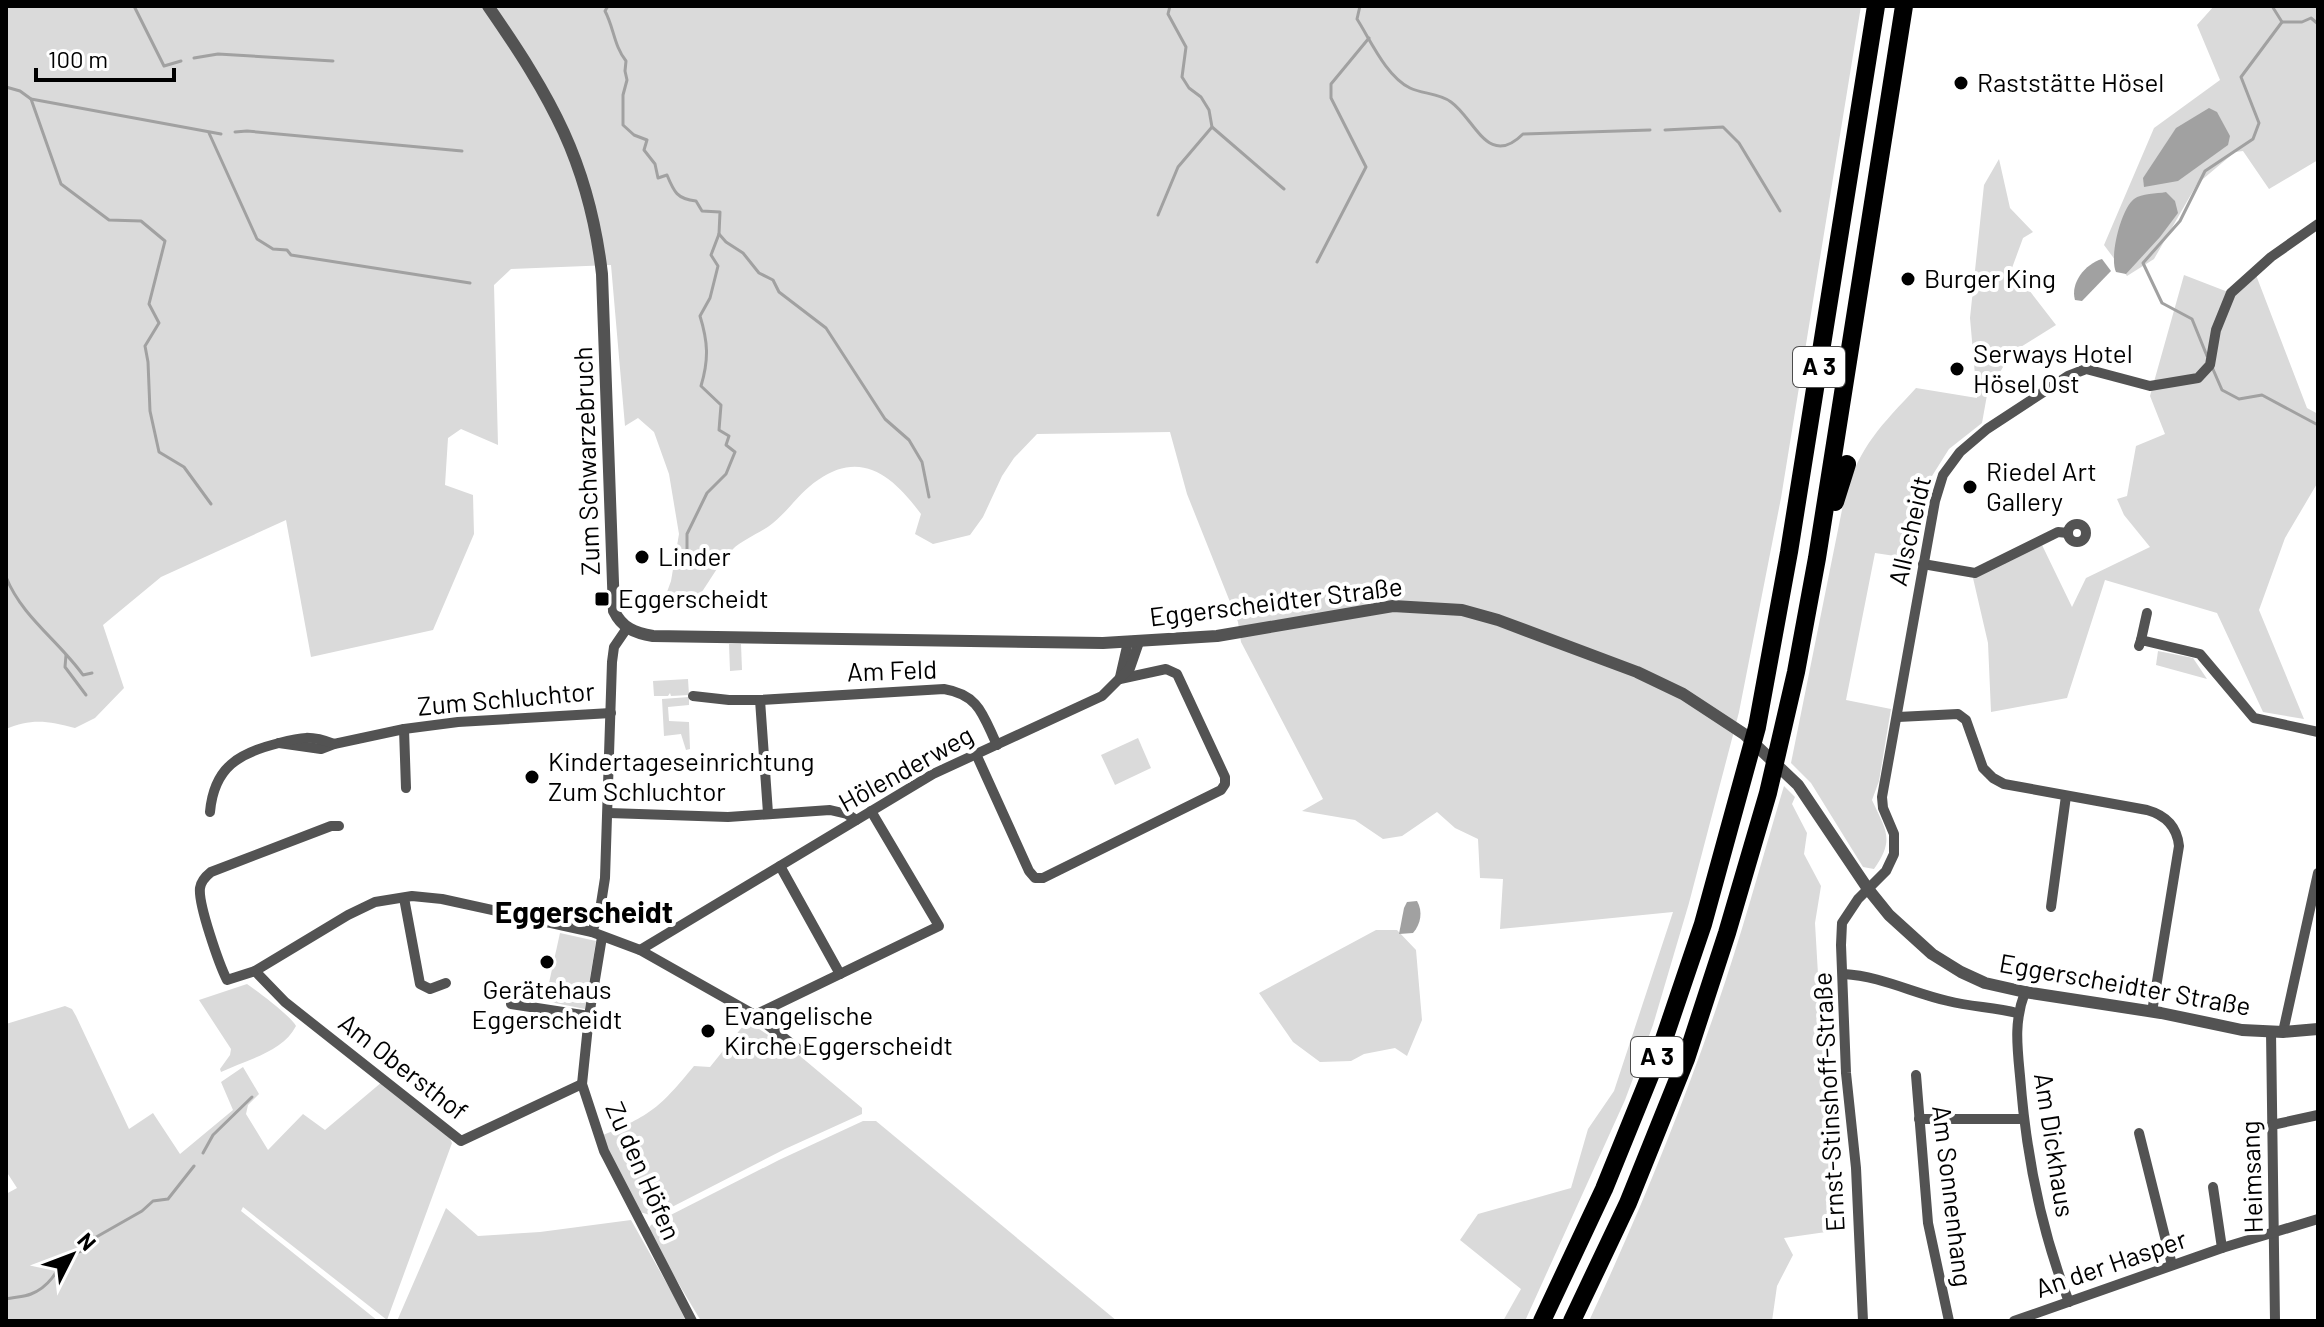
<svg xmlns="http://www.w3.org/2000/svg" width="2324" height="1327" font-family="Barlow,sans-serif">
<rect width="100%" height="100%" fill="#fff"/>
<g fill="#dadada">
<path d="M 6,6 L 1861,6 L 1781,498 L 1739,712 L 1689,903 L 1653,1025 L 1625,1100 L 1525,1321 L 1503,1321 L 1521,1289 L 1460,1240 L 1478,1214 L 1571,1188 L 1588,1129 L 1614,1091 L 1673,912 L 1500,929 L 1503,879 L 1480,878 L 1478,839 L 1455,828 L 1437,812 L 1402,836 L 1383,839 L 1355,820 L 1302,811 L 1323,799 L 1241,642 L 1238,622 L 1187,494 L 1170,432 L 1037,434 L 1014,458 L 1002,476 L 983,517 L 970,535 L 933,544 L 915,534 L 921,514 C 894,478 863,449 818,480 C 801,491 789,510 773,523 C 761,533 743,539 732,550 C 719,563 710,581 699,596 L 667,592 L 671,581 L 679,534 L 669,474 L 654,432 L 638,418 L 625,426 L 611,265 L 511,269 L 494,285 L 498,445 L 461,429 L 448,438 L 445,485 L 473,495 L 474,534 L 433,630 L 311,657 L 286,520 L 161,577 L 103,625 L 124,688 L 95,718 L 75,728 C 49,721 31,718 6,729 Z"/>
<polygon points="2214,6 2318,6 2318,160 2269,189 2243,151 2235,152 2197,184 2154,259 2127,276 2104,245 2154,128 2220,80 2197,25"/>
<path d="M 1999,159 L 2010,208 L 2033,232 L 2023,238 L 2012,268 L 2056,325 L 2011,353 L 1987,395 L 1982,423 L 1949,449 L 1932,476 L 1915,559 L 1875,553 L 1846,700 L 1891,709 L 1879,781 L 1872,800 C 1886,831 1895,839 1874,869 L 1863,867 L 1811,783 L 1791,763 L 1845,495 C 1861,444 1881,426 1916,388 L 1977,398 L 1970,318 L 1984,185 Z"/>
<polygon points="2184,275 2228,292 2256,275 2307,408 2318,414 2318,482 2285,538 2259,610 2304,719 2263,712 2217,613 2105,580 2067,698 1991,712 1988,643 1973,578 2042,545 2072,607 2086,578 2150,547 2124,515 2117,499 2127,496 2136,446 2165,434 2150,396"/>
<polygon points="729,644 741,644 742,670 730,671"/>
<polygon points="2158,651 2193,658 2207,679 2156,665"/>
<polygon points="688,679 689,695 671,696 670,693 668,696 654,696 653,681"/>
<polygon points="689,697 689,705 668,707 669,721 689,722 690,749 686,750 681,734 664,736 662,699"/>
<polygon points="1138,738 1151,768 1115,785 1101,755"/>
<path d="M 1784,786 L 1795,797 L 1792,804 L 1807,833 L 1804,854 L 1821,886 L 1815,923 L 1833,1231 L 1784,1238 L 1793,1255 L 1777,1286 L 1772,1321 L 1589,1321 C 1637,1218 1680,1114 1717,1006 C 1742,934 1762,859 1784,786 Z"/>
<polygon points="1376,930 1397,930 1416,950 1422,1020 1407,1056 1395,1048 1364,1054 1351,1061 1320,1062 1293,1042 1259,993"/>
<polygon points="560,933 596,941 585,1009 545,1001"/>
<path d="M 247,984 C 257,991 292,1017 296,1026 C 283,1052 246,1060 221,1072 L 220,1069 L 230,1055 L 231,1049 L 199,1000 Z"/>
<polygon points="65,1006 72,1009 76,1016 129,1129 153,1113 180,1154 233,1110 221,1082 243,1067 259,1094 248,1105 246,1114 268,1150 303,1114 325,1130 382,1082 449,1136 452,1143 387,1320 243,1207 241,1211 378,1321 6,1321 6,1194 17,1188 6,1171 6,1024"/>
<path d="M 747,1021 L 800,1056 L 862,1108 L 862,1114 L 785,1149 L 670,1208 L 650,1215 L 640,1212 L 601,1136 C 652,1115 660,1107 694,1066 L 710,1067 Z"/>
<polygon points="863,1121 876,1121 1117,1321 701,1321 647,1231 651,1225 779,1160"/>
<polygon points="446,1208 478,1236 540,1232 631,1220 688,1321 397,1321"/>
</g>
<g fill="#a1a1a1">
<polygon points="2209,108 2217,112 2230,136 2228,145 2178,181 2144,187 2143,178 2176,128"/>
<path d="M 2166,192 L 2175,201 L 2178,213 L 2160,237 L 2126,274 L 2116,272 C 2109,257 2121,209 2134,199 C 2142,193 2156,194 2166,192 Z"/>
<path d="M 2102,259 L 2111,271 L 2082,301 L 2075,300 C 2070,283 2085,264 2102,259 Z"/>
<path d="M 1417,901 C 1423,911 1421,924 1413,933 L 1399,934 L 1404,908 L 1407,902 Z"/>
</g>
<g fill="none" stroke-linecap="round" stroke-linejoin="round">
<g stroke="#a1a1a1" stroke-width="3">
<polyline points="134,6 164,66 181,61"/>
<path d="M 608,6 L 605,11 C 614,28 614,46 626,61 L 625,71 L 627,80 L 623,95 L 623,125 L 634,135 L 647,140 L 644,150 L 655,164 L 658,178 L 667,175 C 674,192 677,199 696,201 L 702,211 L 720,212 L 719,234 L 711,255 L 718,266 L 710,298 L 700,316 C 708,342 709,359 701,386 L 721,405 L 719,430 L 729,436 L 726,445 L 735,452 L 726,474 L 707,493 L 687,534 L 687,560"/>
<polyline points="1170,6 1168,14 1186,47 1182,77 1189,88 1201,97 1209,110 1212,127 1284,189"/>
<path d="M 1360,6 L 1357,19 C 1371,41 1386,76 1410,88 C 1422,94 1440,93 1451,102 C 1475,119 1488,169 1523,134 L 1650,130"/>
<polyline points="2272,6 2282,22 2302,22 2311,18 2318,24"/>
<polyline points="194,58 218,54 333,61"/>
<polyline points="6,87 20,91 31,99 221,134"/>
<polyline points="31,99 61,184 109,220 141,221 165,241 149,304 159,323 145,346 148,362 150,411 159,452 184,467 211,504"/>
<polyline points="1665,130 1723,127 1739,143 1780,211"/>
<polyline points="235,132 247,131 462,151"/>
<polyline points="209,133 257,239 273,249 287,250 291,255 470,283"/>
<polyline points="1158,215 1178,167 1212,127"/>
<polyline points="719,234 726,242 743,253 759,273 773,280 779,292 826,328 885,419 909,440 922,462 929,497"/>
<polyline points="1317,262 1366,167 1331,98 1331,84 1369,38"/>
<polyline points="2207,356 2192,319 2162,303 2143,263 2180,221 2205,171 2253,139 2259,123 2241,77 2282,22"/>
<polyline points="2212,367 2222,390 2239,399 2262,395 2318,425"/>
<path d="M 6,577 C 22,617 59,641 83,675 L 92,673"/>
<polyline points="66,655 65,667 86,695"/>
<polyline points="203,1153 213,1135 252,1097"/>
<path d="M 6,1299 C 14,1297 24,1297 31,1294 C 49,1287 57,1272 65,1256 L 85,1250 L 91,1240 L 142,1211 L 153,1201 L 168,1199 L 194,1166"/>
</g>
<g stroke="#535353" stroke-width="10">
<circle cx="2077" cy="533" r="9"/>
<polyline points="1923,564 1975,573 2058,532 2068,533"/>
<polyline points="2141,640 2147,613"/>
<polyline points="2139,646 2141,640 2200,654 2254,718 2318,732"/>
<polyline points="1120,677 1128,642"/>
<path d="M 693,696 L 729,700 L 760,700 L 944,689 C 980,695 983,716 997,745"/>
<polyline points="760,700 768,813"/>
<path d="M 1898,717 L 1958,714 L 1966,720 L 1983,768 L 1993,778 L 2004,784 L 2147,810 C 2165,815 2177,826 2179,846 L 2152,1012"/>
<polyline points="404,729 406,788"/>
<polyline points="279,743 321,749 334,744 404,729 458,722 611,713"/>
<polyline points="976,754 1029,871 1035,878 1043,878 1221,790 1225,784 1225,777 1177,674 1166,669 1120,679"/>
<path d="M 210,812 C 214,767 239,753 279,743 C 301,737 311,735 334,744"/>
<polyline points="609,813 728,817 830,810 847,814 856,820"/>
<path d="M 339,826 L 331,826 L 211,872 C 206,876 201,881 200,888 C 198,904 219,964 227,980 L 255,971 L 348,915 L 375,902 L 412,896 L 442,899 L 592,932 L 640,950 L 755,1015 L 798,1049"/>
<polyline points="404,898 420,984 430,989 446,983"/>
<polyline points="2051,907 2066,796"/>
<polyline points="592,932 600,910 605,878 612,662 614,647 627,628"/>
<polyline points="602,937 589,1016 582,1084 604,1151 692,1321"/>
<polyline points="640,950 933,774 1102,696 1130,668 1139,642"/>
<polyline points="255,971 285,1002 461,1141 582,1084"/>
<polyline points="840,974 939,926 871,811"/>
<path d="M 1844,974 C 1880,976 1913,993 1948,1001 C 1971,1007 1994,1007 2017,1013"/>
<path d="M 2025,992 C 2014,1021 2017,1045 2020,1076 C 2026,1154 2040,1228 2069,1302"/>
<polyline points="511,1004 589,1016"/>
<polyline points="755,1015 840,974 780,866"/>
<polyline points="2271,1032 2275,1321"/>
<polyline points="2283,1032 2318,873"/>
<polyline points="1916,1075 1928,1223 1949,1321"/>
<polyline points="1919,1119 2023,1119"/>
<polyline points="2272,1125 2318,1115"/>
<polyline points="2139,1133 2172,1265"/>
<polyline points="2213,1187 2222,1248"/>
<polyline points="1863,1321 1856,1168 1846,1073 1841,945 1842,923 1858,899 1886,871 1894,854 1894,834 1883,808 1882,797 1935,501 1943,475 1960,452 1987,429 2068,376 2086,369 2150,386 2198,378 2210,365 2216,330 2231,293 2271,257 2318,224"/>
<polyline points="2014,1321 2222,1248 2318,1219"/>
</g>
<path stroke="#535353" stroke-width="12" d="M 488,6 C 551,97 589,162 602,274 L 614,611 C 622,628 635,633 653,636 L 1103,643 L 1217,636 L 1393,606 L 1462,610 L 1498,620 L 1637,672 L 1683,694 L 1744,734 L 1798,785 L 1868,889 L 1889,915 L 1932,954 L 1961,972 L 1985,983 L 2025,992 L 2161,1013 L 2242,1030 L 2283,1032 L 2318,1029"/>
<g stroke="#000" stroke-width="18">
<polyline points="1835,502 1847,464"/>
<polyline points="1542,1321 1604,1189 1660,1051 1703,924 1757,727 1789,552 1876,6"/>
<polyline points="1572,1321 1628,1203 1686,1059 1727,933 1768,793 1796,672 1817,558 1904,6"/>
</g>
</g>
<g fill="#000" stroke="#fff" stroke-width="3">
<circle cx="1961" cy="83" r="8"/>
<circle cx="1908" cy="279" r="8"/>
<circle cx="1957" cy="369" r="8"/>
<circle cx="1970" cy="487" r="8"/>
<circle cx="642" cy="557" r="8"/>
<rect x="594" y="591" width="16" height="16" rx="4"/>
<circle cx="532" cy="777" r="8"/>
<circle cx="547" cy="962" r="8"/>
<circle cx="708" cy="1031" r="8"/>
</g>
<g text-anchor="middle" stroke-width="8" stroke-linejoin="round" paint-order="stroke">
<g fill="#fff" stroke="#4c4c4c" stroke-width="2">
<rect x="1793" y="347" width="52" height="40" rx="6"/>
<rect x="1631" y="1037" width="52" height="40" rx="6"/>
</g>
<g font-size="24" font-weight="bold" fill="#000">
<text x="1819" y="375">A 3</text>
<text x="1657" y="1065">A 3</text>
</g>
<g font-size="26" fill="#000" stroke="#fff" text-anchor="start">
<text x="1977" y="92">Raststätte Hösel</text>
<text x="1924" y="288">Burger King</text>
<text x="1973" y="363">Serways Hotel<tspan x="1973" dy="30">Hösel Ost</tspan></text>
<text x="1986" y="481">Riedel Art<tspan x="1986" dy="30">Gallery</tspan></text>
<text x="658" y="566">Linder</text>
<text x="618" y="608">Eggerscheidt</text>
<text x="548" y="771">Kindertageseinrichtung<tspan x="548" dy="30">Zum Schluchtor</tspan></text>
<text x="547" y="999" text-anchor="middle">Gerätehaus<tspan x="547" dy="30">Eggerscheidt</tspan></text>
<text x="724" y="1025">Evangelische<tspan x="724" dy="30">Kirche Eggerscheidt</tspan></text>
</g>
<g font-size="26" fill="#000" stroke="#fff">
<text transform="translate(587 461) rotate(-92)" y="9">Zum Schwarzebruch</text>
<text transform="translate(1910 531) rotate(-77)" y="9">Allscheidt</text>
<text transform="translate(1276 602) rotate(-7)" y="9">Eggerscheidter Straße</text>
<text transform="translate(892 671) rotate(-2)" y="9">Am Feld</text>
<text transform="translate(506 699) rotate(-5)" y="9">Zum Schluchtor</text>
<text transform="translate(906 769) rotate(-29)" y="9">Hölenderweg</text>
<text transform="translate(2125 985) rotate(10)" y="9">Eggerscheidter Straße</text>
<text transform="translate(403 1067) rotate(38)" y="9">Am Obersthof</text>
<text transform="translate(1829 1102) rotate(-93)" y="9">Ernst-Stinshoff-Straße</text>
<text transform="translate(2054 1145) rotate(81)" y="9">Am Dickhaus</text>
<text transform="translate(643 1171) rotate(66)" y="9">Zu den Höfen</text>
<text transform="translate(2252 1177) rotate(-92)" y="9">Heimsang</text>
<text transform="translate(1952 1196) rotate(83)" y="9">Am Sonnenhang</text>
<text transform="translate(2111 1264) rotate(-19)" y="9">An der Hasper</text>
</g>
<g font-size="30" font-weight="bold" fill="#000" stroke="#fff">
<text x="584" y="923">Eggerscheidt</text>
</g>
</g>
<rect width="2324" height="1327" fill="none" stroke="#000000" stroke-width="16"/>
<g transform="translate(72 1255) rotate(48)" stroke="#ffffff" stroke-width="6" paint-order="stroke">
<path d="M0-6L14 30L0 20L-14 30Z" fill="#000000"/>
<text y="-12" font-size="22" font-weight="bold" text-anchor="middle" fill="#000000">N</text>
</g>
<path d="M36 68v12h138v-12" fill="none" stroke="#000000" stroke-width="4"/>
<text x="48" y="68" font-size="24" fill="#000000" stroke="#ffffff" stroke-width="6" paint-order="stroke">100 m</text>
</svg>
